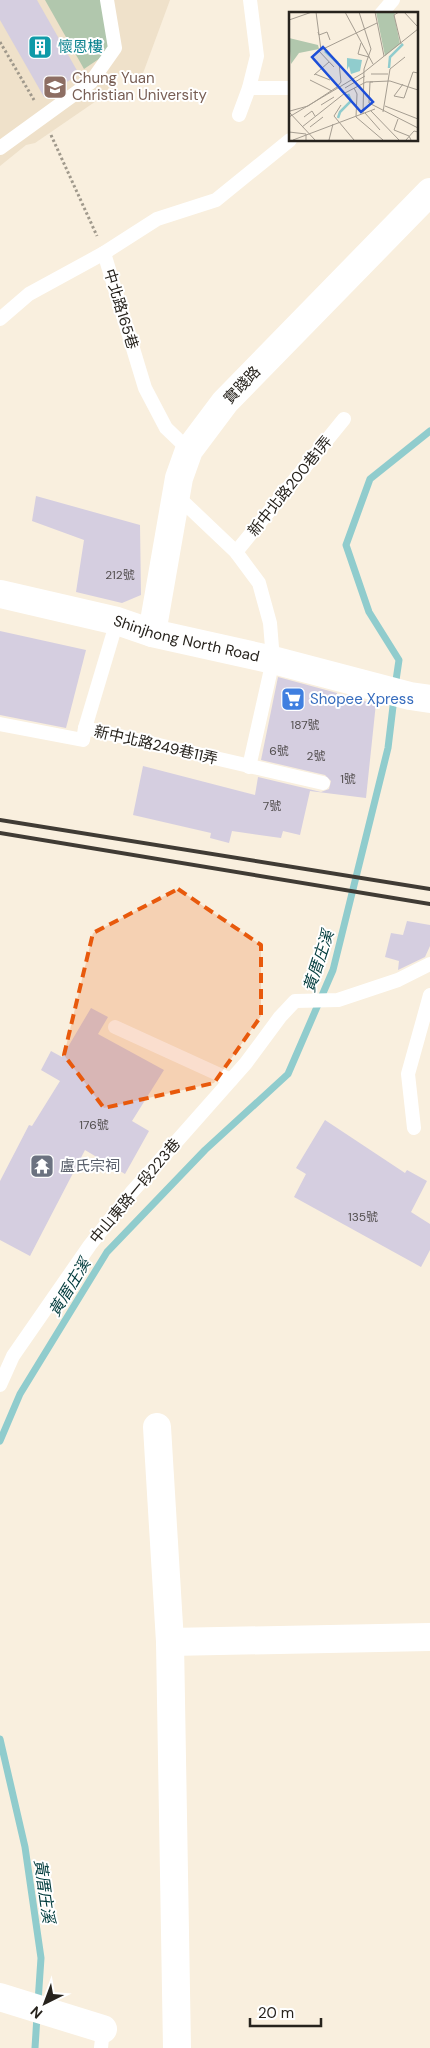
<svg xmlns="http://www.w3.org/2000/svg" width="430" height="2048" font-family="'DM Sans','Noto Sans TC',sans-serif">
<rect width="100%" height="100%" fill="#f9efde"/>
<polygon fill="#efe1ca" points="0,0 170,0 142,76 121,71 102,97 35,143 26,145 0,166"/>
<polygon fill="#b1c7ad" points="45,0 107,0 115,48 84,69"/>
<g fill="none" stroke-linecap="round" stroke-linejoin="round">
<g stroke="#90cccd" stroke-width="7">
<polyline points="395,687 399,660 369,612 346,545 370,479 430,431"/>
<polyline points="0,1441 20,1394 107,1252 205,1150 288,1074 333,970 388,748 394,698"/>
<polyline points="0,1739 25,1847 41,1958 38,2002"/>
<polyline points="35,2048 37,2016"/>
</g>
</g>
<g fill="#d5cee0">
<polygon points="0,0 37,0 79,74 44,97 0,20"/>
<polygon points="36,496 140,525 141,595 122,603 76,592 84,540 32,521"/>
<polygon points="0,631 86,650 66,728 0,715"/>
<polygon points="278,677 337,693 337,697 376,703 366,798 310,791 300,835 283,831 281,838 232,831 229,843 210,838 211,833 133,815 143,766 255,795 258,777 321,792 329,789 331,781 325,775 261,760"/>
<polygon points="407,921 430,925 430,946 425,957 398,970 399,961 385,957 391,933 403,935"/>
<polygon points="91,1008 108,1017 98,1034 164,1070 132,1121 149,1131 125,1174 85,1150 30,1256 0,1240 0,1181 29,1125 32,1126 60,1081 41,1070 51,1051 62,1057"/>
<polygon points="325,1120 405,1173 407,1170 427,1181 411,1212 430,1224 430,1250 421,1267 294,1197 306,1174 296,1168"/>
</g>
<g fill="none" stroke-linecap="round" stroke-linejoin="round">
<g stroke="#a0998c" stroke-width="3" stroke-dasharray="2.5 2.5" stroke-linecap="butt">
<polyline points="0,42 34,100"/>
<polyline points="51,135 97,236"/>
</g>
<g stroke="#fff" stroke-width="14">
<polyline points="381,14 393,0"/>
<polyline points="249,88 290,88"/>
<polyline points="239,115 249,88 257,56 250,0"/>
<polyline points="0,148 91,82 115,48 107,0"/>
<polyline points="104,253 145,388 166,428 189,450"/>
<polyline points="0,319 29,294 104,253 157,219 216,200 290,140"/>
<polyline points="176,495 236,552 259,583 270,623 273,660 249,767"/>
<polyline points="236,552 344,419"/>
<polyline points="0,724 83,740 85,728 323,783"/>
<polyline points="85,728 117,621"/>
<polyline points="115,1027 231,1080"/>
<polyline points="414,1128 408,1074 430,995"/>
<polyline points="0,1385 13,1356 90,1245 131,1193 246,1063 280,1017 295,1001 338,1000 398,980 430,964"/>
<polyline points="101,2048 103,2029"/>
</g>
<g stroke="#fff" stroke-width="28">
<polyline points="152,633 179,478 189,450 225,402 430,192"/>
<polyline points="157,1427 170,1642 177,2048"/>
<polyline points="170,1642 430,1637"/>
<polyline points="0,1997 103,2029"/>
</g>
<path stroke="#fff" stroke-width="28" id="s1" d="M 0,594 L 117,621 L 152,633 L 273,660 L 410,696 L 430,699"/>
<g stroke="#403b34" stroke-width="4">
<polyline points="0,820 430,889"/>
<polyline points="0,833 430,904"/>
</g>
</g>
<path fill="#e8590c" fill-opacity="0.2" stroke="#e8590c" stroke-width="4" stroke-dasharray="10 6" stroke-linejoin="round" d="M 178,889 L 261,945 L 261,1016 L 214,1083 L 104,1108 L 64,1055 L 93,933 Z"/>
<defs>
<g id="building-square" transform="scale(1.25)"><rect x="-9" y="-9" width="18" height="18" rx="4" fill="#0f9aa8" stroke="#fff"/><path d="M-4-6H4V6H1V3H-1V6H-4ZM-2.5-4.3h1.7v1.8h-1.7ZM.8-4.3h1.7v1.8H.8ZM-2.5-1h1.7V.8h-1.7ZM.8-1h1.7V.8H.8Z" fill="#fff"/></g>
<g id="university-square" transform="scale(1.25)"><rect x="-9" y="-9" width="18" height="18" rx="4" fill="#8d6e63" stroke="#fff"/><path d="M0-5L7-2L0 1L-7-2ZM-4 1L0 2.5L4 1V4Q0 6-4 4Z" fill="#fff"/></g>
<g id="supermarket-square" transform="scale(1.25)"><rect x="-9" y="-9" width="18" height="18" rx="4" fill="#3f7fe0" stroke="#fff"/><path d="M-6-5.5h2.5l.6 2H6L4.5 2H-2.5L-4.4-4H-6ZM-1.5 3.2a1.3 1.3 0 1 0 .1 0ZM3 3.2a1.3 1.3 0 1 0 .1 0Z" fill="#fff"/></g>
<g id="temple-square" transform="scale(1.25)"><rect x="-9" y="-9" width="18" height="18" rx="4" fill="#6b7280" stroke="#fff"/><path d="M0-6L5-2H3V0L6.5 2.5H4V6H1.5V3h-3V6H-4V2.5H-6.5L-3 0V-2H-5Z" fill="#fff"/></g>
</defs>
<g fill-rule="evenodd">
<use href="#building-square" x="40" y="47"/>
<use href="#university-square" x="55" y="87"/>
<use href="#supermarket-square" x="293" y="699"/>
<use href="#temple-square" x="42" y="1166"/>
</g>
<g text-anchor="middle" stroke-width="4" stroke-linejoin="round" paint-order="stroke">
<g font-size="12" fill="#524e4e">
<text x="120" y="579">212號</text>
<text x="305" y="729">187號</text>
<text x="279" y="755">6號</text>
<text x="316" y="760">2號</text>
<text x="348" y="783">1號</text>
<text x="272" y="810">7號</text>
<text x="94" y="1129">176號</text>
<text x="363" y="1221">135號</text>
</g>
<g font-size="15" fill="#0d838f" stroke="#fff" text-anchor="start">
<text x="58" y="52">懷恩樓</text>
</g>
<g font-size="15" fill="#785e54" stroke="#fff" text-anchor="start">
<text x="72" y="83">Chung Yuan<tspan x="72" dy="17">Christian University</tspan></text>
</g>
<g font-size="15" fill="#27231d" stroke="#fff">
<text transform="translate(121 309) rotate(73)" y="5">中北路165巷</text>
<text transform="translate(242 385) rotate(-46)" y="5">實踐路</text>
<text transform="translate(290 486) rotate(-51)" y="5">新中北路200巷1弄</text>
<text dy="5" stroke="none"><textPath href="#s1" startOffset="192">Shinjhong North Road</textPath></text>
<text transform="translate(156 745) rotate(13)" y="5">新中北路249巷11弄</text>
<text transform="translate(135 1191) rotate(-50)" y="5">中山東路一段223巷</text>
</g>
<g font-size="15" fill="#366cbe" stroke="#fff" text-anchor="start">
<text x="310" y="704">Shopee Xpress</text>
</g>
<g font-size="15" fill="#5b616d" stroke="#fff" text-anchor="start">
<text x="60" y="1171">盧氏宗祠</text>
</g>
<g font-size="16" font-style="italic" fill="#003b3c" stroke="#fff">
<text transform="translate(318 961) rotate(-72)" y="6">黃厝庄溪</text>
<text transform="translate(69 1287) rotate(-59)" y="6">黃厝庄溪</text>
<text transform="translate(45 1891) rotate(82)" y="6">黃厝庄溪</text>
</g>
</g>
<g transform="translate(289 12)">
<rect width="129" height="129" fill="#f9efde"/>
<path d="M 87,0 L 108,0 L 105,2 L 111,32 L 96,44 ZM 0,26 L 29,33 L 30,37 L 10,41 L 2,52 Z" fill="#b1c7ad"/>
<path d="M 58,46 L 73,48 L 71,59 L 62,62 L 60,54 L 58,58 Z" fill="#90cccd"/>
<path fill="none" stroke="#90cccd" stroke-width="2.5" d="M 36,39 L 49,51M 100,56 L 101,45 L 114,32M 49,106 L 51,100 L 62,89 L 59,82"/>
<path fill="none" stroke="#a59d91" stroke-width="1" d="M 27,0 L 32,38 L 88,11M 56,0 L 84,52M 70,0 L 82,37 L 75,57 L 74,102M 86,0 L 95,44M 110,0 L 105,3 L 112,32M 115,0 L 128,14M 0,8 L 23,0M 29,20 L 30,23 L 38,20 L 41,28M 72,31 L 69,42 L 80,45M 29,38 L 45,55M 26,62 L 41,68M 82,62 L 99,62M 25,63 L 40,50M 21,68 L 43,79M 84,70 L 81,70 L 80,91 L 129,116M 56,76 L 76,64M 65,76 L 68,82 L 67,105 L 94,128M 105,84 L 115,86 L 124,60 L 129,61M 105,84 L 114,72M 32,93 L 45,85M 52,93 L 45,104 L 65,128M 96,94 L 129,107M 1,99 L 19,94 L 48,75 L 52,70 L 50,51M 82,99 L 110,128M 0,100 L 26,128M 94,100 L 101,57 L 116,45M 76,101 L 91,118M 0,105 L 74,61 L 129,17M 15,105 L 23,99 L 26,104M 109,107 L 105,118 L 120,124 L 122,128M 13,115 L 56,81 L 77,70 L 101,69 L 129,78M 21,115 L 34,105M 0,120 L 17,122 L 17,128M 4,128 L 86,97M 40,128 L 44,112M 117,128 L 125,119 L 129,120"/>
<path fill="#1d4ed8" fill-opacity="0.15" stroke="#1d4ed8" stroke-width="2.5" d="M 34,35 L 84,90 L 72,100 L 23,45 Z"/>
<rect width="129" height="129" fill="none" stroke="#27231d" stroke-width="2.5"/>
</g>
<g transform="translate(45 2003) rotate(222)" stroke="#ffffff" stroke-width="4" paint-order="stroke">
<path d="M0-4L9 19L0 12L-9 19Z" fill="#27231d"/>
<text y="-8" font-size="14" font-weight="bold" text-anchor="middle" fill="#27231d">N</text>
</g>
<path d="M250 2018v8h71v-8" fill="none" stroke="#27231d" stroke-width="2.5"/>
<text x="258" y="2018" font-size="15" fill="#27231d" stroke="#ffffff" stroke-width="4" paint-order="stroke">20 m</text>
</svg>
